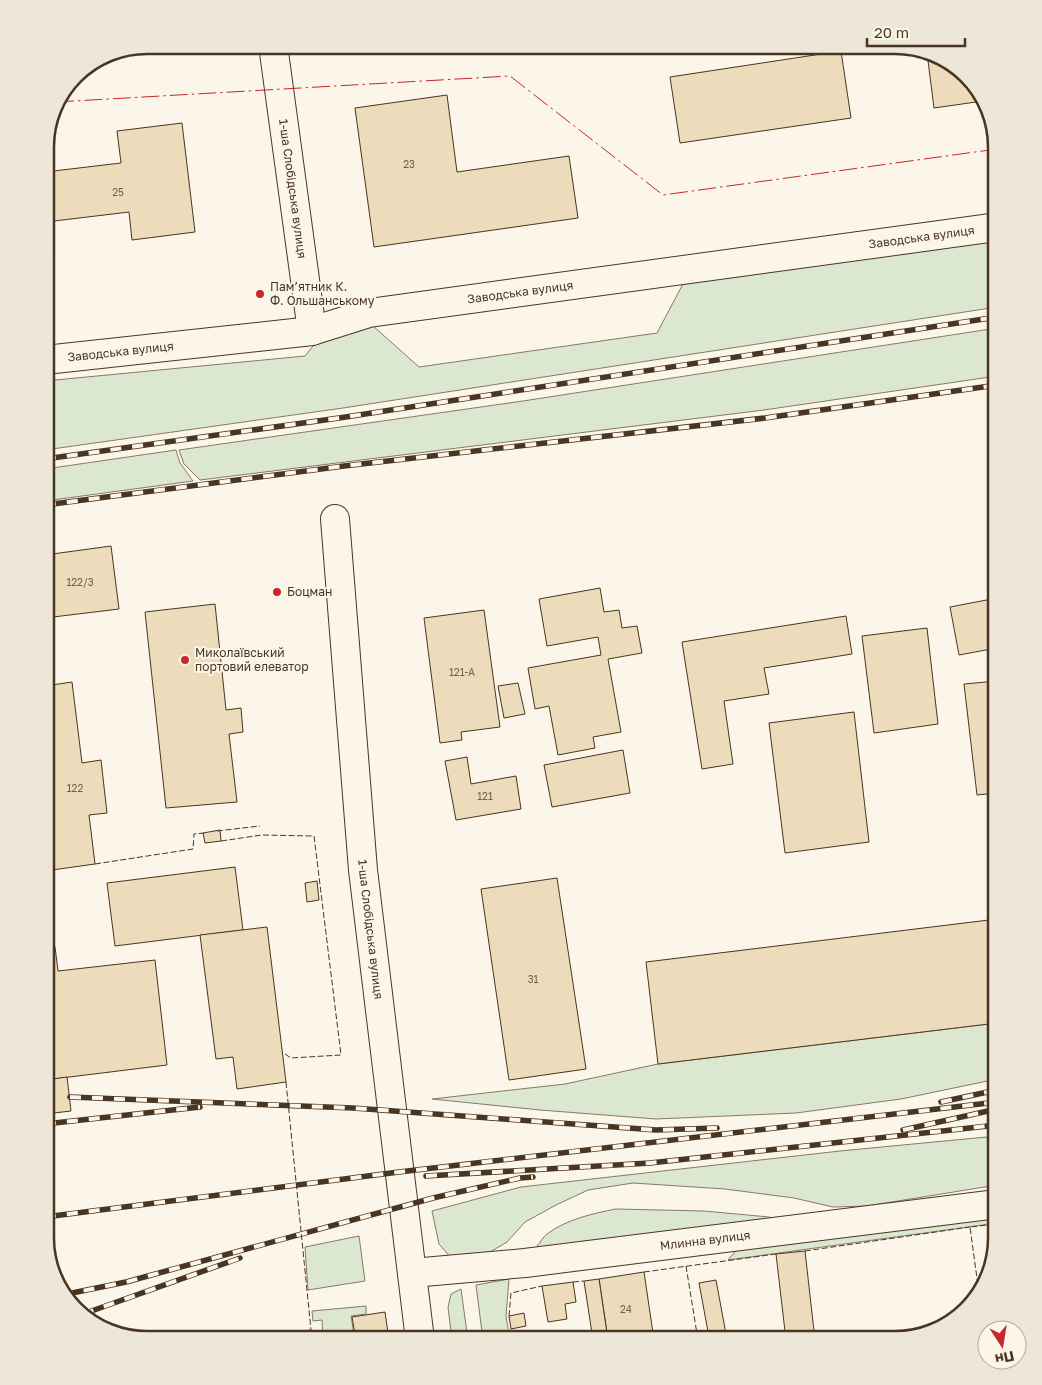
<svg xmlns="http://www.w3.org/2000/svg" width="1042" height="1385" font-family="'Golos Text',sans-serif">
<rect width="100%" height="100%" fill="#fbf6e9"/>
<g fill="#dce7d0" stroke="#887966">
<polygon points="997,237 997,307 343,408 45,450 45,381 305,356 321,336 373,326 419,367 657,333 684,282"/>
<polygon points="997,328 997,376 764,410 200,480 184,464 179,450 523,401"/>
<polygon points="176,450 180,463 193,481 45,501 45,469"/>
<polygon points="997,1023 997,1079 901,1099 796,1113 656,1119 540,1110 432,1099 565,1084 658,1064"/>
<polygon points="997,1136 997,1185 867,1206 833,1207 794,1198 725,1189 633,1183 588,1190 556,1205 525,1222 507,1242 485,1255 452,1259 439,1244 432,1211 521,1187 840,1151"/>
<path d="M 616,1209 L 704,1211 L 769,1217 L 779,1221 L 542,1251 L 537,1246 C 540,1243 543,1237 547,1234 C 565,1220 594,1213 616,1209 Z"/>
<polygon points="997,1215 997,1223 728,1260 740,1246"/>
<polygon points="359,1236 365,1281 308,1290 305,1247"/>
<polygon points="509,1279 506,1316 510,1340 483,1340 476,1285"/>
<polygon points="461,1289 468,1340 452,1340 448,1307 451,1294"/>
<polygon points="366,1306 366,1314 351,1316 355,1340 323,1340 322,1320 313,1321 312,1311"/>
</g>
<g fill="#ecdcbc" stroke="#4a3520">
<polygon points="841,51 851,118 680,143 670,77"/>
<polygon points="927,53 946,59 980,91 983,101 934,108"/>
<polygon points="447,95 457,172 569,156 578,218 374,247 355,108"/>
<polygon points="182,123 195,232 132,240 129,212 46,222 45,172 121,163 117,131"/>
<polygon points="111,546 119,609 45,618 45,555"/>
<polygon points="600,588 604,612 619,610 622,628 637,626 642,653 608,659 621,732 593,737 595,748 558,755 549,706 535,709 528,668 601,655 598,637 547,646 539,599"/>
<polygon points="997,598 997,648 959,655 950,607"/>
<polygon points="215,604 226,710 241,708 243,732 229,734 237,802 166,808 145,612"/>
<polygon points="484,610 500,727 461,732 462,740 440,743 424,618"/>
<polygon points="846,616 852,654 764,668 769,694 724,701 733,764 702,769 682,642"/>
<polygon points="927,628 938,724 874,733 862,636"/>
<polygon points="997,681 997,793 977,795 964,684"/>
<polygon points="72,682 82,763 101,760 107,813 89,815 95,864 45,871 45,686"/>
<polygon points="518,683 525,714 504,718 498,686"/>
<polygon points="854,712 869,842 785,853 769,723"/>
<polygon points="623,750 630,793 552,807 544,765"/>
<polygon points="467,757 471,784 516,776 521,809 456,820 445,761"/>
<polygon points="220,830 221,841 205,843 203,833"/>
<polygon points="235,867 243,930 115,946 107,883"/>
<polygon points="557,878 586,1069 509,1080 481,889"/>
<polygon points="317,881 319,900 307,902 305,883"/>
<polygon points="997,919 997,1023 658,1064 646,962"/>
<polygon points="267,927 286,1082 237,1089 233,1057 216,1059 200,935"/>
<polygon points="55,947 58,971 155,960 167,1065 45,1080 45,948"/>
<polygon points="67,1077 71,1111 45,1114 45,1080"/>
<polygon points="805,1251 815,1340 786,1340 776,1254"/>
<polygon points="644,1272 654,1340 608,1340 599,1279"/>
<polygon points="599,1279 608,1340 593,1340 584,1281"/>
<polygon points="716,1280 726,1334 709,1337 699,1283"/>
<polygon points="573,1282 576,1302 565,1304 567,1319 548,1322 542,1286"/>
<polygon points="385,1312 389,1340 356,1340 352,1317"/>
<polygon points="524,1313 526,1326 511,1329 509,1316"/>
<polygon points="311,1330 312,1340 229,1340"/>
<polygon points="542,1332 543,1340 512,1340 512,1336"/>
</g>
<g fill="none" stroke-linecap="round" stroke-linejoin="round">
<g stroke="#4a3520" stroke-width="30">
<g id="minor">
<path id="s1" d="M 273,45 L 312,331"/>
<path id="s2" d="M 45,360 L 312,331 L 369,313 L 997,227"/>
<path id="s3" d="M 335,519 L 363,870 L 420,1340"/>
<path id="s4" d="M 412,1273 L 525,1263 L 997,1204"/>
</g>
</g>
<use href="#minor" stroke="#fbf6e9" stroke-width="28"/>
<g stroke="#4a3520" stroke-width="5.5">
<g id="rail">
<polyline points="45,459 339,418 997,317"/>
<polyline points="45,505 344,466 765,418 997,385"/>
<polyline points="70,1097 353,1108 656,1130 717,1128"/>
<polyline points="941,1102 997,1090"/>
<polyline points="45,1124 200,1107"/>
<polyline points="903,1130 997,1109"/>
<polyline points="426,1176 650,1163 997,1125"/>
<polyline points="45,1217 399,1172 997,1102"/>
<polyline points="62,1295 126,1282 433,1198 520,1178 533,1177"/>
<polyline points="83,1314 240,1258"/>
</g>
</g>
<use href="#rail" stroke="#fbf6e9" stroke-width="4" stroke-dasharray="11" stroke-linecap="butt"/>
<g stroke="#4a3520" stroke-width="1" stroke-dasharray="6 2.5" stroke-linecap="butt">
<polyline points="217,831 260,826"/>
<polyline points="221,841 262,835 314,836 341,1055 291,1058 282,1052"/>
<polyline points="95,864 193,849 194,834 204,833"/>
<polyline points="286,1082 311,1330"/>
<polyline points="805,1251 970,1227"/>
<polyline points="686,1266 698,1340"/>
<polyline points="644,1272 776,1254"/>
<polyline points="573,1282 584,1281"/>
<polyline points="979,1293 970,1227 997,1224"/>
<polyline points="509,1316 511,1293 542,1286"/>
</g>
<polyline stroke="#c62828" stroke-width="1" stroke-dasharray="18 4 2.5 4" stroke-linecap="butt" points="56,102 510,76 663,195 997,149"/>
</g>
<g fill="#c62828" stroke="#fbf6e9" stroke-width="2">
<circle cx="260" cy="294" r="5"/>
<circle cx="277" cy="592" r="5"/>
<circle cx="185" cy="660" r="5"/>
</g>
<g text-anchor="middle" stroke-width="4" stroke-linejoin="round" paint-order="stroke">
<g font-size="10" fill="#725f47">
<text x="409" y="168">23</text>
<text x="118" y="196">25</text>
<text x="80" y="586">122/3</text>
<text x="462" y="676">121-А</text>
<text x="75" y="792">122</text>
<text x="485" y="800">121</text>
<text x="533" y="983">31</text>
<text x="626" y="1313">24</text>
</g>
<g font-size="12" fill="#4a3520" stroke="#fbf6e9">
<text dy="4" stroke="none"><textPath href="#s1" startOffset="145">1-ша Слобідська вулиця</textPath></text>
<text dy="4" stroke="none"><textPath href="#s2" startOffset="886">Заводська вулиця</textPath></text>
<text dy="4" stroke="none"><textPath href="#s2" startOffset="481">Заводська вулиця</textPath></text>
<text dy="4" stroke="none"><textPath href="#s2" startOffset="76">Заводська вулиця</textPath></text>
<text dy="4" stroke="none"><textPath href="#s3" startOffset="412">1-ша Слобідська вулиця</textPath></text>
<text dy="4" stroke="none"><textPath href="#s4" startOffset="295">Млинна вулиця</textPath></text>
</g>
<g font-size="12" fill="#4a3520" stroke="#fbf6e9" text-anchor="start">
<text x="270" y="291">Пам’ятник К.<tspan x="270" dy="14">Ф. Ольшанському</tspan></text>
<text x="287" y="596">Боцман</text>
<text x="195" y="657">Миколаївський<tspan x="195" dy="14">портовий елеватор</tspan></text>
</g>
</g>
<path d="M0 0H1042V1385H0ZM147 54H895A93 93 0 0 1 988 147V1238A93 93 0 0 1 895 1331H147A93 93 0 0 1 54 1238V147A93 93 0 0 1 147 54Z" fill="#ede7d9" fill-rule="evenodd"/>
<path fill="none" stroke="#4a3520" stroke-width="2.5" d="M147 54H895A93 93 0 0 1 988 147V1238A93 93 0 0 1 895 1331H147A93 93 0 0 1 54 1238V147A93 93 0 0 1 147 54Z"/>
<g transform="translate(1002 1345) rotate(168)"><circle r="24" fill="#fbf6e9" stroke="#b4a999"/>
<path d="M0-4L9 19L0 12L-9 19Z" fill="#c62828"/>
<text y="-8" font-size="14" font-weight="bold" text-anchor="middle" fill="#4a3520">Пн</text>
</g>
<path d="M867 38v8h98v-8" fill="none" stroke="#4a3520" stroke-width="2.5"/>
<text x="874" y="38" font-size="15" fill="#4a3520" stroke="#fbf6e9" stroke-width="4" paint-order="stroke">20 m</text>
</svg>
